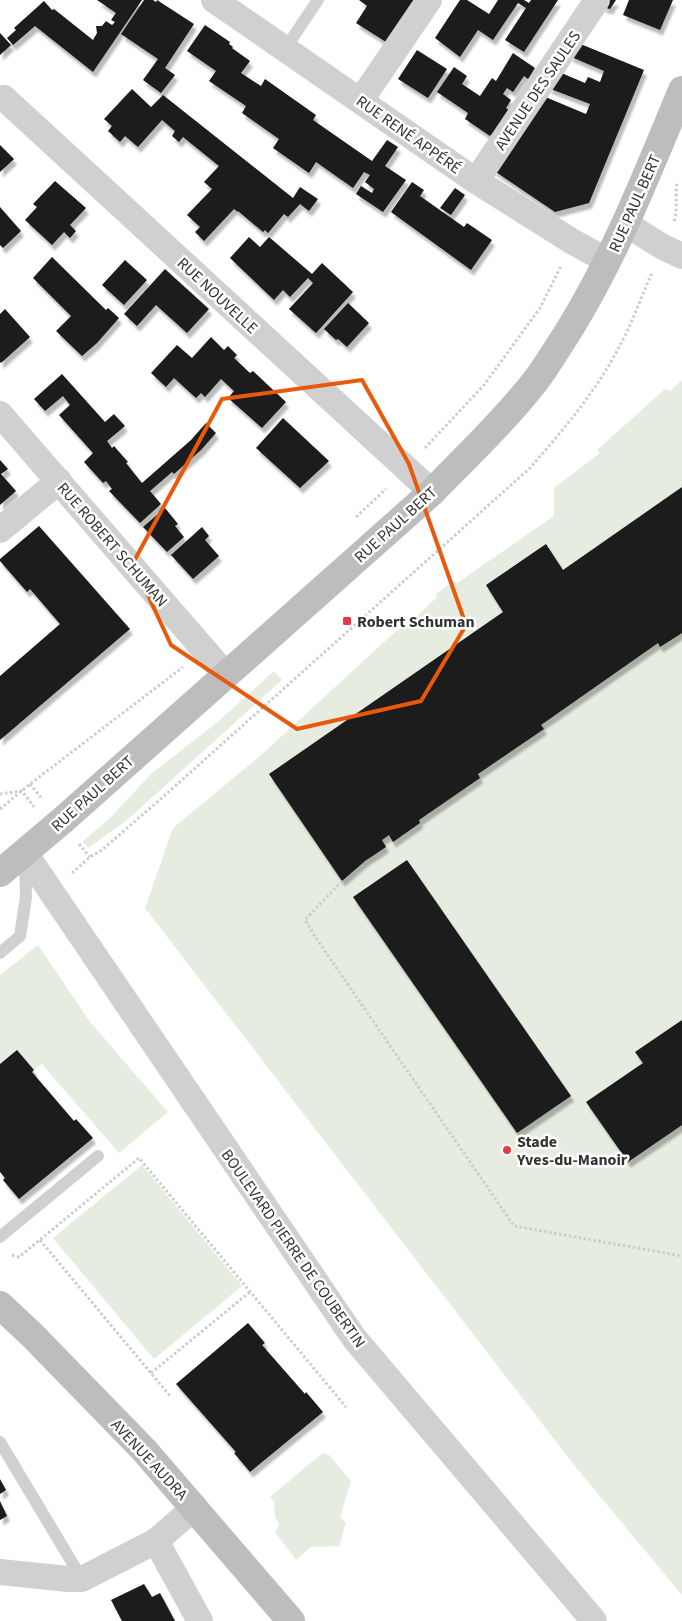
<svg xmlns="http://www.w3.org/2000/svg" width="682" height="1621" font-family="'Source Sans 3',sans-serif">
<defs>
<filter id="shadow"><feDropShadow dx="3" dy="5.5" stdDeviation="1" flood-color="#0004"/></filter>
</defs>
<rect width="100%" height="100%" fill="#fff"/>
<g fill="#e6ecdf">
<polygon points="682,380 682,1595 574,1465 145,908 173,828 260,756 396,631 408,625 437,597 436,594 453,581 457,583 554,516 554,488 600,453 597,450 665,389 670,391"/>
<polygon points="274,671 282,680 126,821 88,848 83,841 109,819 151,774 219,721"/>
<polygon points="38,945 90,1022 168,1112 119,1153 42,1064 34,1070 17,1050 0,1064 0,975"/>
<polygon points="142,1165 242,1286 154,1359 53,1238"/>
<polygon points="325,1453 329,1455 351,1481 340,1517 346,1523 339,1546 311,1547 296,1560 275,1532 279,1525 275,1517 274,1502 270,1497 320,1455"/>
</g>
<g fill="#1a1a1a" filter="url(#shadow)">
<polygon points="97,0 142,0 93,72 35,26 13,45 7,38 16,30 14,28 44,1 52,10 54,9 93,40 97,33 96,26 102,26 106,21 112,25 115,22 111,20 116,13"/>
<polygon points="144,0 153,0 156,2 157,0 194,24 165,68 175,75 161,93 143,80 158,59 121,34"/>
<polygon points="359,0 414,0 386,42 356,23 367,6"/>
<polygon points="460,0 467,0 489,14 498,0 524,0 529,3 531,0 558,0 524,52 505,40 526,8 518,3 493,40 478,30 460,57 435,38"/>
<polygon points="606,0 616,0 610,9 602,7"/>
<polygon points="629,0 673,0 660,30 623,15"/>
<polygon points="205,25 230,42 229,44 233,47 232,48 250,61 241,73 261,86 265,79 316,115 313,120 372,161 387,140 398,147 385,166 406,180 383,212 356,194 361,186 372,193 374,189 365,182 370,175 364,172 353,188 316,162 309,173 273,148 279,139 242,113 246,106 209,81 216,71 187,51"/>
<polygon points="0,33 11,45 0,55"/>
<polygon points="578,43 644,70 589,203 555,212 493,170 543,96 586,114 590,104 548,88 559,72 585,83 588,77 600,82 604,71 569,56"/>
<polygon points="417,50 447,69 428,98 398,79"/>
<polygon points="513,53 535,68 528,79 524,76 513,92 507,88 503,94 511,100 506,108 514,114 490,136 465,119 468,113 437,92 454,67 467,76 462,84 480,96 492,78 496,81"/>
<polygon points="132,89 151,107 163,95 293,198 300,187 318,199 309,211 300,204 288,217 284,214 268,233 265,230 263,232 238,211 238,212 234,209 204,241 195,232 200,227 187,215 212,189 204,182 219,166 183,137 179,142 172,136 175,131 162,120 138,147 125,136 120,142 108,131 112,126 104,119"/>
<polygon points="0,145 14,159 0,172"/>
<polygon points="55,181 86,208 70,225 76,231 70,238 64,232 52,245 25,220 37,207 33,204"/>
<polygon points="412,182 424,190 420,196 464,227 467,223 492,240 471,270 391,212"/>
<polygon points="455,188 465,195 451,215 440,208"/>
<polygon points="0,207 21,231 3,248 0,245"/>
<polygon points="249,237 260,247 269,237 312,274 322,263 353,292 316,333 289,309 313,283 308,278 290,297 283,290 274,300 230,258"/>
<polygon points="52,257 106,310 108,308 119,318 97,343 82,356 56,331 71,316 33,278"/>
<polygon points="125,260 147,280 124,305 102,285"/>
<polygon points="165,269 209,309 187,333 156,305 137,326 124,314"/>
<polygon points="348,303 369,323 347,347 338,339 336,340 324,329"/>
<polygon points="5,309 30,337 1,363 0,362 0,314"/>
<polygon points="211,337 224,350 228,346 237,355 234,358 250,373 253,371 286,402 262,428 228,398 234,391 221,379 205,397 201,393 196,398 174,378 166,387 151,373 177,345 192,358"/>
<polygon points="62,374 105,422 114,414 125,426 107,441 112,448 114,446 128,462 126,463 142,483 191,440 206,423 216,433 201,450 174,474 172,472 150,491 161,504 140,523 109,491 112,489 106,481 103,483 84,462 93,453 59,415 70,405 63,396 45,411 34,399"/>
<polygon points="283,418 329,461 300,488 256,448"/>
<polygon points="0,460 8,469 1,474 16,491 0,505"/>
<polygon points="682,487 682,633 660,647 658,643 541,725 544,729 478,774 480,778 419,820 420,823 393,842 389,835 382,840 386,847 365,861 342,881 269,774 503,612 486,585 546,544 563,570"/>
<polygon points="165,508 178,524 175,526 184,537 167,552 143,527"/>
<polygon points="39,526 130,629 0,740 0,676 60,624 30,589 27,592 0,561 0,559"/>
<polygon points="202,527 209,536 205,540 219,556 193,579 171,555"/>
<polygon points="407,860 571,1096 517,1133 353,897"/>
<polygon points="682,1020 682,1125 628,1162 586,1102 643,1063 635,1052"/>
<polygon points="17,1050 34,1070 32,1072 74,1121 76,1119 93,1138 19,1199 3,1180 5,1178 0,1172 0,1064"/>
<polygon points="248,1323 265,1343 262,1345 305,1394 306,1392 323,1412 250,1472 234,1453 236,1452 176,1384"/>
<polygon points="0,1479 6,1490 0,1494"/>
<polygon points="0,1501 7,1516 0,1520"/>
<polygon points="144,1584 152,1597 160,1593 175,1621 122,1621 111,1600"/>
</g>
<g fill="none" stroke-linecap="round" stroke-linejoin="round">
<g stroke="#cdcdcd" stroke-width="3" stroke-dasharray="2.5 2.5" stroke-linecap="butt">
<path d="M 674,221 C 678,209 675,196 677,183"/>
<polyline points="425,448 484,385 540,308 561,266"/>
<polyline points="356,517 386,489"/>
<polyline points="30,784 42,799"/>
<polyline points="0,794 22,791 34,807"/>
<polyline points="0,809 30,784 183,667"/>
<polyline points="79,844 90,857"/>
<path d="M 72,873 L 90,857 L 102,850 L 164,796 L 530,468 C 563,430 596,392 619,347 C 632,324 641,297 652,273"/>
<polyline points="342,881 305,920 318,941 514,1226 682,1256"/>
<polyline points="40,1240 170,1396"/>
<polyline points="12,1255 19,1257 139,1158 346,1407"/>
<polyline points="151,1373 250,1292"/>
</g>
<g stroke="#d0d0d0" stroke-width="12">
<polyline points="285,49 318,0"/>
<polyline points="0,953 20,936 26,897 25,861"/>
<polyline points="0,1237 98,1156"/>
<polyline points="0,1442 82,1579"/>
</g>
<g stroke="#d0d0d0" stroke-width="26">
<polyline points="214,0 476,181 573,242 608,261"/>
<polyline points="4,98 432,492"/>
<polyline points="361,100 429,0"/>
<polyline points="476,181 597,0"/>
<polyline points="626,224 663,247 682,256"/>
<polyline points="0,414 226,675"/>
<polyline points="0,530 59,481"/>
<polyline points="25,853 354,1338 594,1621"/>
<polyline points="156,1541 200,1621"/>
<polyline points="0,1572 68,1579 82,1579 156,1541 195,1507"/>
</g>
<g stroke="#bdbdbd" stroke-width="28">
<path d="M 0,873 L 64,819 L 432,492 C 466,457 503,422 533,384 C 542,373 549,361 557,349 C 610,269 645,179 682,90"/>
<polyline points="0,1305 32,1335 144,1450 291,1621"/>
</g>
</g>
<path fill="none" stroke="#e8590c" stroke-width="4" stroke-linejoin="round" d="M 362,380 L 409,464 L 466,625 L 421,701 L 297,729 L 171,645 L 133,563 L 222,399 Z"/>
<g fill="#e63946" stroke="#fff" stroke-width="2">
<rect x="342" y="616" width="10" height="10" rx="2.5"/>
<circle cx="507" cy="1150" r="5"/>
</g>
<g text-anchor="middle" stroke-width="5" stroke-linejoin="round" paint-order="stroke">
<g font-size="16" fill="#333" stroke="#fff">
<text transform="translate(537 90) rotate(-56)" y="6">AVENUE DES SAULES</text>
<text transform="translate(409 134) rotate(35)" y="6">RUE RENÉ APPÉRÉ</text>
<text transform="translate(634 203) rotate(-66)" y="6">RUE PAUL BERT</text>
<text transform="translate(218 295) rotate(43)" y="6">RUE NOUVELLE</text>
<text transform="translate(395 524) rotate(-42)" y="6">RUE PAUL BERT</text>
<text transform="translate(113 544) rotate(49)" y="6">RUE ROBERT SCHUMAN</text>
<text transform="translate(92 793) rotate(-42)" y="6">RUE PAUL BERT</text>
<text transform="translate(294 1248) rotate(55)" y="6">BOULEVARD PIERRE DE COUBERTIN</text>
<text transform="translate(150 1459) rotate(47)" y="6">AVENUE AUDRA</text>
</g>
<g font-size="16" font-weight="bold" fill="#333" stroke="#fff" text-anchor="start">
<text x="357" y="627">Robert Schuman</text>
<text x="517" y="1147">Stade<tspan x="517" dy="18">Yves-du-Manoir</tspan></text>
</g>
</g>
</svg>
